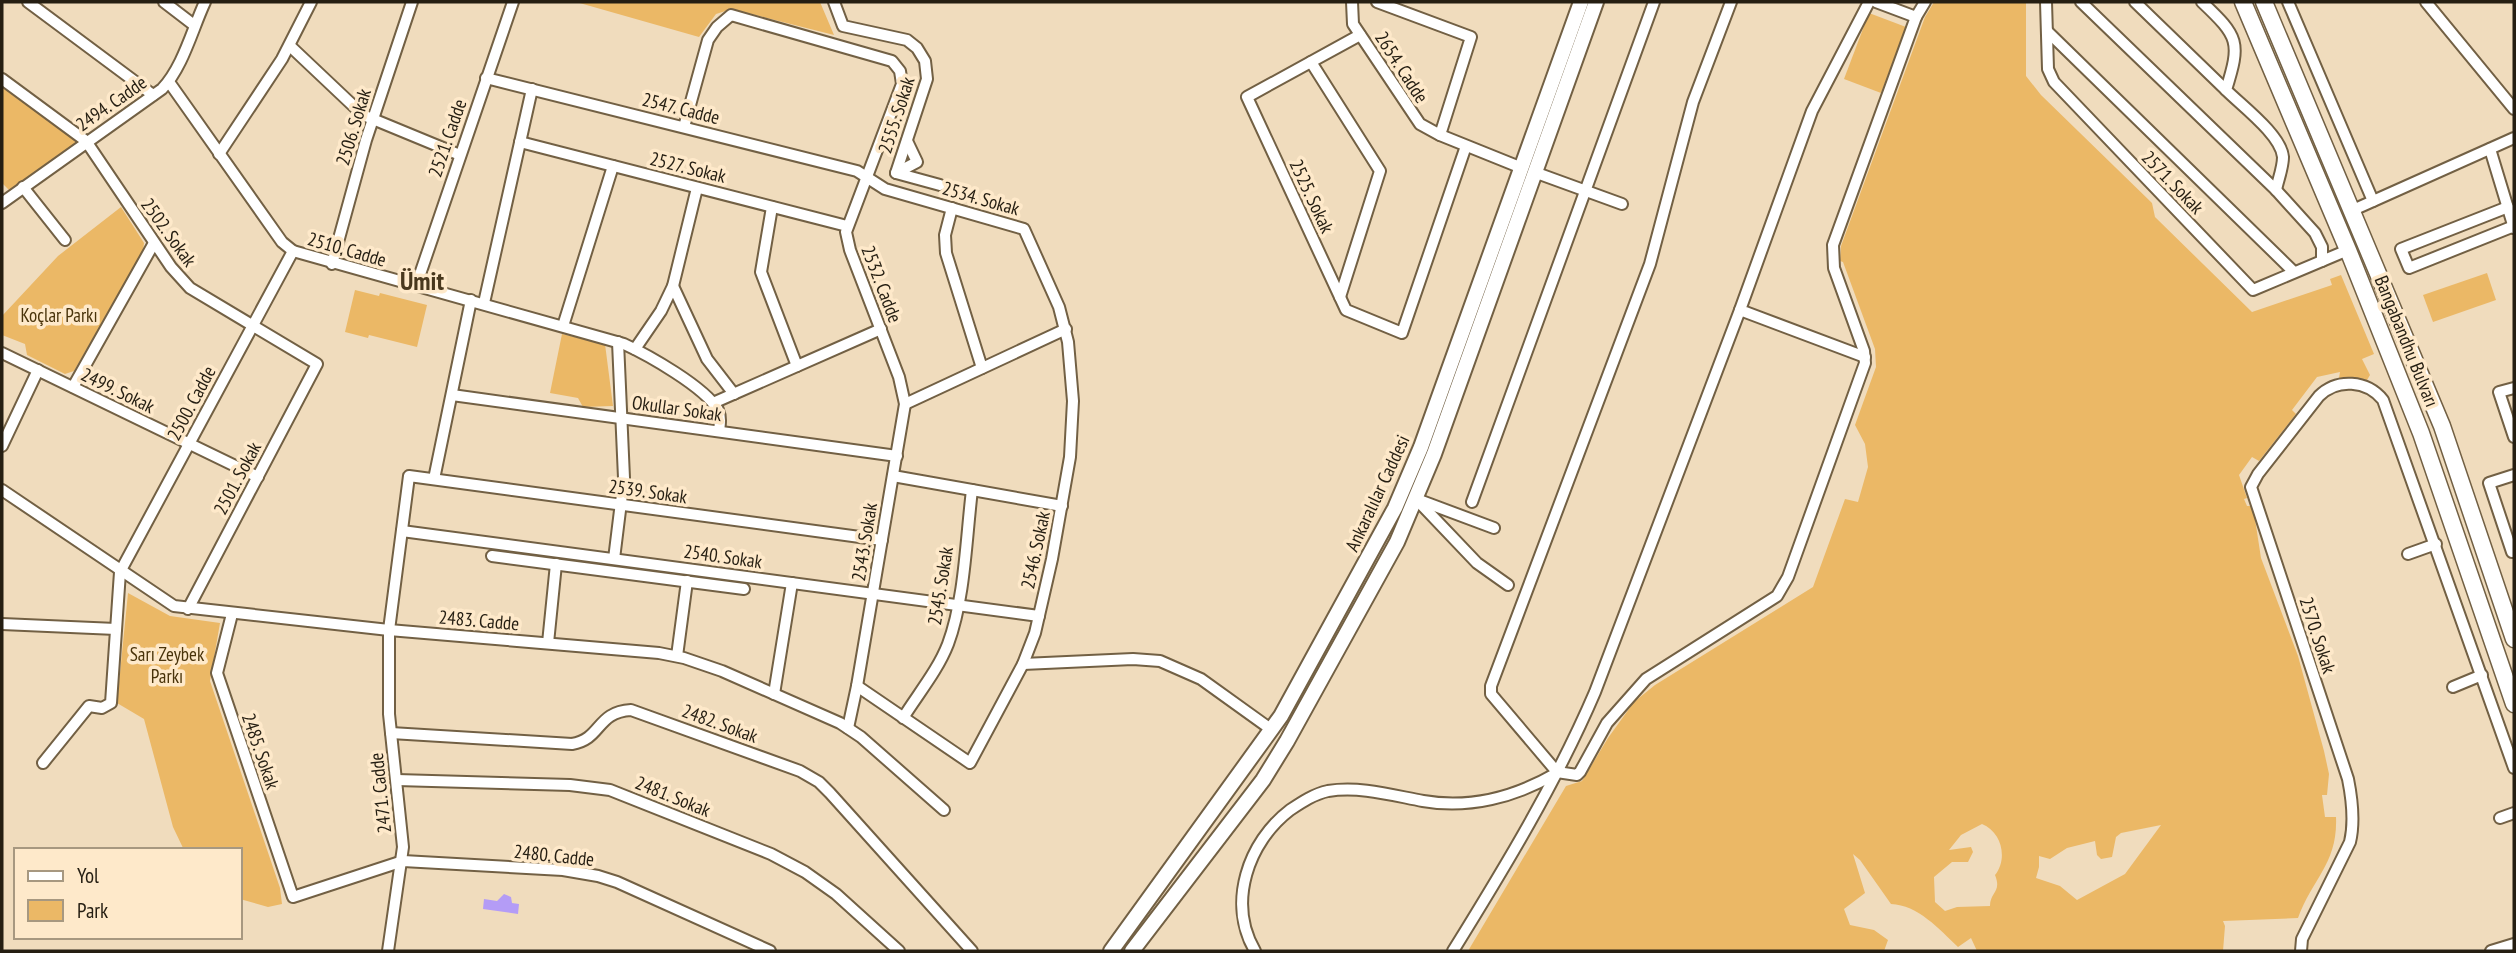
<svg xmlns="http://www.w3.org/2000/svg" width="2516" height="953" font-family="'PT Sans Narrow',sans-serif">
<rect width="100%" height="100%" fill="#f0dcbd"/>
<g fill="#ebb866" fill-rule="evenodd">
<polygon points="576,2 820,2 834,35 732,9 716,14 699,37"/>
<path d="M 1934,2 L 2026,2 L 2026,76 L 2041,95 L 2152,203 L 2155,217 L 2252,312 L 2332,285 L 2330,279 L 2341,275 L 2374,354 L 2362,359 L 2370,375 L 2367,380 L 2339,378 L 2340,372 L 2317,377 L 2292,410 L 2296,414 L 2259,461 L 2252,457 L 2239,475 L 2247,498 L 2244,499 L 2247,506 L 2253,506 L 2261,558 L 2298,656 L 2324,751 L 2329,774 L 2327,795 L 2322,795 L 2325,817 L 2336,817 C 2338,863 2313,878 2298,918 L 2223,921 L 2225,926 L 2223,951 L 1977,951 L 1971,938 L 1958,947 C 1939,929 1918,905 1891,904 L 1860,860 L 1853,854 L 1865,893 L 1844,909 L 1850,925 L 1874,930 L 1888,940 L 1884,951 L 1468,951 L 1566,786 L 1582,781 L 1608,738 L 1634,702 L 1655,685 L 1813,587 L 1845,499 L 1858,502 L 1868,467 L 1865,444 L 1855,425 L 1876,367 L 1875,349 L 1843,262 L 1840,261 L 1841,246 L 1925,17 ZM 1982,824 C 2002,832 2008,859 1995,875 C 2002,892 1990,892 1990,906 L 1957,907 L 1945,911 L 1935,902 L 1934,877 L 1952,862 L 1968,862 L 1973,852 L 1971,847 L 1949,850 L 1961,835 ZM 2161,825 L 2125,874 L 2077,900 L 2060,886 L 2036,878 L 2039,867 L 2039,856 L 2050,859 L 2067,848 L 2095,841 L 2097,855 L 2101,859 L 2112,857 L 2116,837 L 2121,833 Z"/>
<polygon points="1869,13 1906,27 1881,93 1844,79"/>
<polygon points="2,82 81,141 10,191 2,183"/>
<polygon points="121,207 144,243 143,251 74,371 65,374 27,355 25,344 2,335 2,316 58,256"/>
<polygon points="2487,273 2496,300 2433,322 2423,295"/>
<polygon points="355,290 379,296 380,293 427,305 417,347 369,335 368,338 345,332"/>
<polygon points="562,334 605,344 613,406 583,407 578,398 550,393"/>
<polygon points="128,593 170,616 220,623 210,681 280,888 282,904 268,907 240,899 240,850 184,850 173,827 144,719 117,703"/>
</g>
<polygon fill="#b49cf6" points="504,894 511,897 512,903 519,904 518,914 483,909 484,899 497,901"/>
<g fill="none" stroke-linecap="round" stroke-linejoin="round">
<g stroke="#726044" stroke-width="14">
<g id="street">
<polyline points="28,2 153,95"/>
<polyline points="164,2 194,25"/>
<polyline points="834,2 843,26 907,40 917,48 925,61 927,79 896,173"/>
<polyline points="1352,2 1353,24 1420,124 1440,135 1522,168"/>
<polyline points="1377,2 1471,37 1440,135"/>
<polyline points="1731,2 1693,102 1650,264 1491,686 1491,694 1557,772 1577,775 1580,772 1607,723 1646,679 1777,596 1788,577 1865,363 1864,351 1834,268 1833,245 1916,17 1876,2"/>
<polyline points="2046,2 2048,69 2054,82 2253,290 2348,250"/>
<polyline points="2081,2 2276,190 2315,233 2322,247 2322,261"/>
<polyline points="2135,2 2226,90"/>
<path d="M 2202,2 C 2239,37 2241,42 2226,90 C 2242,106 2281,135 2283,157 C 2283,168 2278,180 2276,190"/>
<polyline points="2288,2 2373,201"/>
<polyline points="2426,2 2514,109"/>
<polyline points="1916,17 1925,2"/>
<polyline points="2047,31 2294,272"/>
<polyline points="1360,35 1247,97 1346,310 1402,333 1466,146"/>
<polyline points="290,46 363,115 460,155"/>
<polyline points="1311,62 1380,171 1340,297"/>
<polyline points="486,78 857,171 885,189 1024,229 1059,307 1068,342 1073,401 1070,457 1052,559 1035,633 1023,664 970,763 857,686"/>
<polyline points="2,79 86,141 171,267 190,288 317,364 188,609"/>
<path d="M 169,82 L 282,242 L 293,251 L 624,344 C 648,355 705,387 718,410 C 721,417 720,424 719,431"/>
<polyline points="684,127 708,40 717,27 731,15 892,61 900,71 902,84 846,232 850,250 899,377 905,404 857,686 848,728"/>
<polyline points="907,141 917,162 896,173 940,185"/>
<polyline points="520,142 847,226"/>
<polyline points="2490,149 2514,228"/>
<polyline points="219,154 282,59 311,2"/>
<polyline points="1534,172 1622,204"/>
<polyline points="23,187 65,240"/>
<path d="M 2,203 L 162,89 C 183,67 192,30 205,2"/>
<polyline points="772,207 761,272 797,366"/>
<polyline points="2508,207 2401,249 2409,268 2514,226"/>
<polyline points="952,208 945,235 946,253 982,368"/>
<polyline points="2353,210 2514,138"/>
<polyline points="332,264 366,140 412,2"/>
<polyline points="416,286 513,2"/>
<polyline points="673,286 707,359 734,394"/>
<polyline points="484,303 532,89"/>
<polyline points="563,326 613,166"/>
<polyline points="635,349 661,311 673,286 697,188"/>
<polyline points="2,353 258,477"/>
<polyline points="1865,357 1740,310 1812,111 1869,2"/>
<polyline points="73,387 154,243"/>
<polyline points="2514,388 2499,392 2514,437"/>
<polyline points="452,395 897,456"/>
<polyline points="713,403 881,329"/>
<polyline points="905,404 1066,329"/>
<polyline points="2,446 38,370"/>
<polyline points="2514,475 2489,483 2512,552 2514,552"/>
<polyline points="893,476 1062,506"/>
<polyline points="434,479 471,300"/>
<polyline points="2,490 174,606 389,630 659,653 684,658 722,671 840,723 861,737 944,810"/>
<polyline points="1416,499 1477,563 1508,585"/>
<polyline points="1419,500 1494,528"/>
<polyline points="1472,502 1654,2"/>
<polyline points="402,531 1039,616"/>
<polyline points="2408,554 2436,544"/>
<polyline points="492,556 744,589"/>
<polyline points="614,559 624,478 618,342"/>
<polyline points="232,614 217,673 293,897 403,861 563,870 598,876 617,882 770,951"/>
<polyline points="2,624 116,629"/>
<polyline points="548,643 556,564"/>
<polyline points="677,656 687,581"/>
<polyline points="1023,664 1133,659 1160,661 1201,679 1272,730"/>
<polyline points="2453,687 2482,675"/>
<polyline points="774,694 792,583"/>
<path d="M 903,718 C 918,694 938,670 948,644 C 965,598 966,539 972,490"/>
<path d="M 391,733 L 572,744 C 602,739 596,712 631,710 L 800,771 L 819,782 L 830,793 L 972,951"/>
<polyline points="43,763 89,706 102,708 111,703 120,572 293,251"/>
<polyline points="397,780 570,785 610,790 771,854 805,872 836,894 899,951"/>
<polyline points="2500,818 2514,813"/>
<polyline points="388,951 403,847 389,714 389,630 409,476 882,540"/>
<path d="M 1255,951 C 1227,903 1248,842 1290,810 C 1302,802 1314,794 1328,791 C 1360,786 1391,795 1423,801 C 1469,809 1515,797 1555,774"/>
<path d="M 1453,951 C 1505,867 1556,783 1595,692 L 1740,310"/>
<path d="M 2301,951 L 2302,939 L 2350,842 C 2355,821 2352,799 2348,779 L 2251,487 L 2258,474 L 2319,396 C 2337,378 2367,380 2383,400 L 2514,768"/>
<polyline points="2491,951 2514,944"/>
</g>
</g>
<g stroke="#726044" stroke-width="18">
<g id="secondary">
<polyline points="1111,951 1281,716 1395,508 1421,447 1581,2"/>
<polyline points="1132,951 1263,780 1287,741 1397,542 1434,454 1596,2"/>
</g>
</g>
<g stroke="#726044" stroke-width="19">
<g id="primary">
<polyline points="2243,2 2348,250 2421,433 2514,704"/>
<polyline points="2264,2 2442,426 2514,639"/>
</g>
</g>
<use href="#street" stroke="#fff" stroke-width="10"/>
<use href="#secondary" stroke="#fff" stroke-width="14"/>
<use href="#primary" stroke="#fff" stroke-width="16"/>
</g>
<g text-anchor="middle" stroke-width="7" stroke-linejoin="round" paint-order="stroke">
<g font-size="19" fill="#251e12" stroke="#fee9ca">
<text transform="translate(1402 67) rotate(57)" y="7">2654. Cadde</text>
<text transform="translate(111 103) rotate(-35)" y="7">2494. Cadde</text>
<text transform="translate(681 108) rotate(14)" y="7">2547. Cadde</text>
<text transform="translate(896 115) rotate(-72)" y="7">2555. Sokak</text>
<text transform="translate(353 127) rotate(-73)" y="7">2506. Sokak</text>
<text transform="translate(447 138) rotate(-71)" y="7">2521. Cadde</text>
<text transform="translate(688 167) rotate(14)" y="7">2527. Sokak</text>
<text transform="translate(2173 182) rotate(46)" y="7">2571. Sokak</text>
<text transform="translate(1312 196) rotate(65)" y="7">2525. Sokak</text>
<text transform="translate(981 198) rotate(16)" y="7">2534. Sokak</text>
<text transform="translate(169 232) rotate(54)" y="7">2502. Sokak</text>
<text transform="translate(347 249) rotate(16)" y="7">2510. Cadde</text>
<text transform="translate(882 284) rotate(69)" y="7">2532. Cadde</text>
<text transform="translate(2407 341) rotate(68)" y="7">Bangabandhu Bulvarı</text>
<text transform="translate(118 390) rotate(26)" y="7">2499. Sokak</text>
<text transform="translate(191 403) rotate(-62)" y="7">2500. Cadde</text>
<text transform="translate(677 408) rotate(8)" y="7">Okullar Sokak</text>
<text transform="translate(237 478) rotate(-62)" y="7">2501. Sokak</text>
<text transform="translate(648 491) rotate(8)" y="7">2539. Sokak</text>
<text transform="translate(1377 493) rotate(-65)" y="7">Ankaralılar Caddesi</text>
<text transform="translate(864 542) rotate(-81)" y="7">2543. Sokak</text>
<text transform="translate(1035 550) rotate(-78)" y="7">2546. Sokak</text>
<text transform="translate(723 556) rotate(8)" y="7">2540. Sokak</text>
<text transform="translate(940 586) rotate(-81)" y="7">2545. Sokak</text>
<text transform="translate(479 620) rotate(5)" y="7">2483. Cadde</text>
<text transform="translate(2318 635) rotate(72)" y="7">2570. Sokak</text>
<text transform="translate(720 723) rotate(20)" y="7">2482. Sokak</text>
<text transform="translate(261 751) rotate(71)" y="7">2485. Sokak</text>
<text transform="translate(380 793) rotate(-96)" y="7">2471. Cadde</text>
<text transform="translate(673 796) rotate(22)" y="7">2481. Sokak</text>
<text transform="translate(554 855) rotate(6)" y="7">2480. Cadde</text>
</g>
<g font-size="19" fill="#49330a" stroke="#fee9ca">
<text x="59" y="322">Koçlar Parkı</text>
<text x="167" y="661">Sarı Zeybek<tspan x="167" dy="22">Parkı</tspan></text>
</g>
<g font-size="26" font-weight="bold" fill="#49381d" stroke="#fee9ca">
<text x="422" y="290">Ümit</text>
</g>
</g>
<rect width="2516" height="953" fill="none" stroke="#251e12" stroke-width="7"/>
<rect x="14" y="848" width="228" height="91" fill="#fee9ca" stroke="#a79880" stroke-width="2"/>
<rect x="28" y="871" width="35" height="10" fill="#ffffff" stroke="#a79880" stroke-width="2"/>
<text x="77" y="883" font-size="21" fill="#251e12">Yol</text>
<rect x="28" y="900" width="35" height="21" fill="#ebb866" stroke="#a79880" stroke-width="2"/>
<text x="77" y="918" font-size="21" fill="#251e12">Park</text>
</svg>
